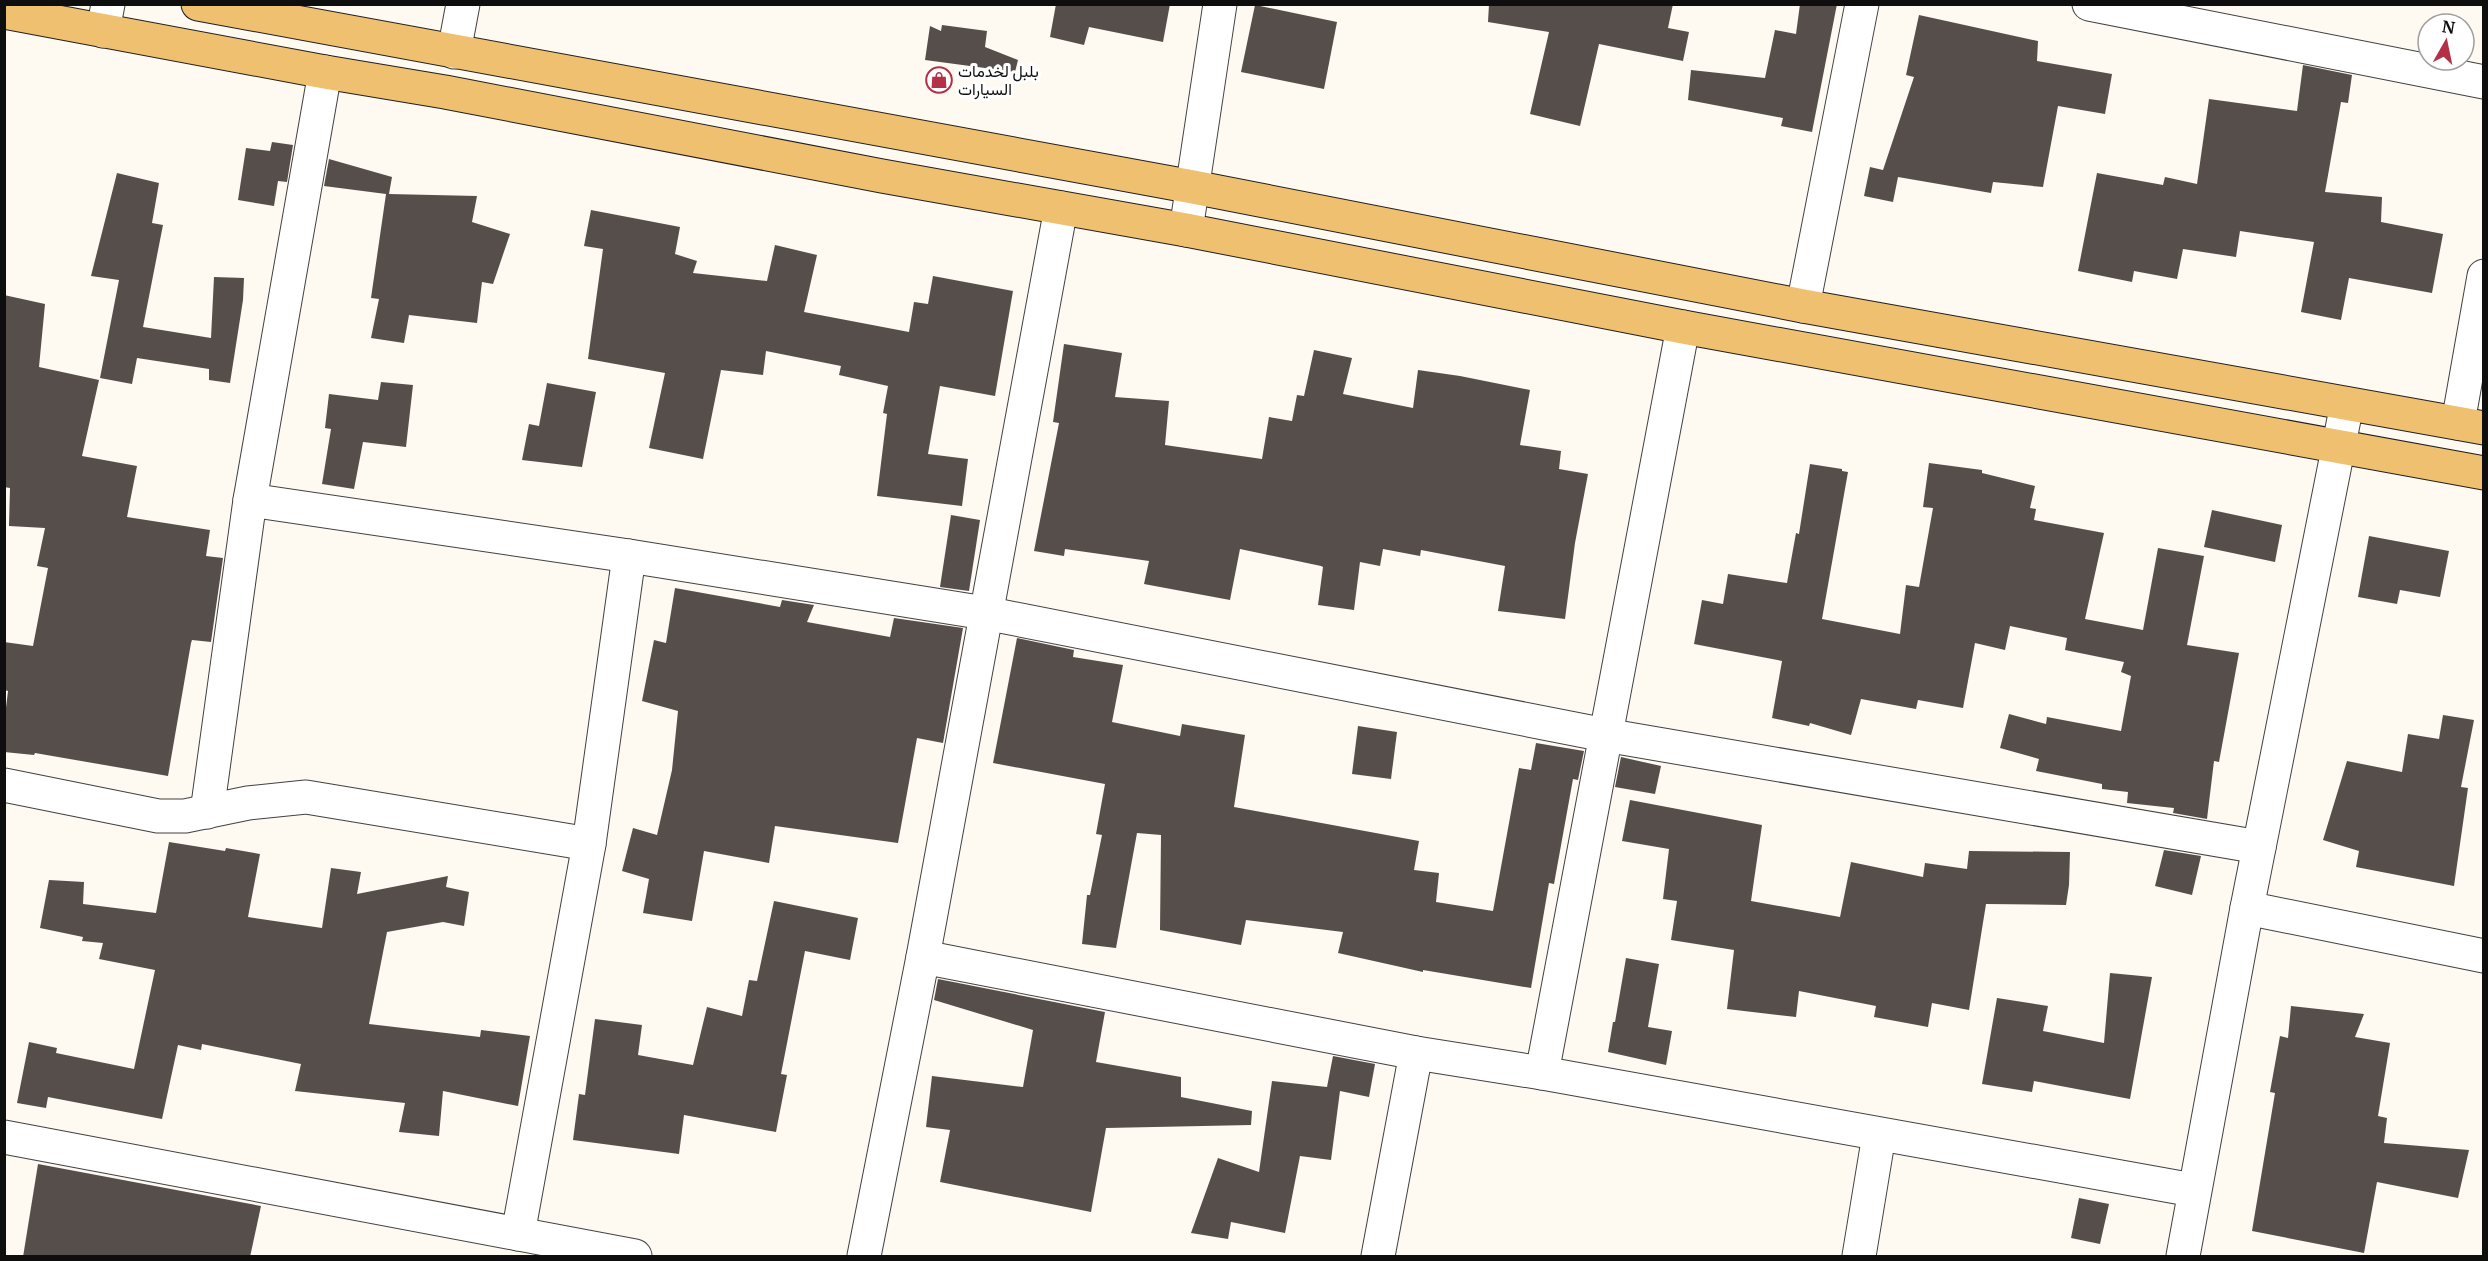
<svg xmlns="http://www.w3.org/2000/svg" width="2488" height="1261" font-family="Merriweather,Vazirmatn,serif">
<rect width="100%" height="100%" fill="#fefaf1"/>
<g fill="#564e4b">
<polygon points="1056,4 1170,4 1163,42 1089,27 1084,45 1050,37"/>
<polygon points="1489,4 1673,4 1668,28 1689,32 1683,61 1599,44 1580,126 1530,114 1549,32 1488,22"/>
<polygon points="1800,4 1837,4 1812,132 1781,126 1783,118 1688,100 1691,70 1765,78 1775,30 1796,34"/>
<polygon points="1255,5 1337,22 1324,89 1241,72"/>
<polygon points="1919,15 2038,41 2037,61 2112,74 2105,114 2058,106 2043,187 1993,182 1991,193 1898,177 1893,202 1864,196 1870,167 1883,170 1914,77 1906,75"/>
<polygon points="942,25 987,31 985,47 1018,60 1015,72 925,60 930,26 941,31"/>
<polygon points="2303,65 2352,75 2348,103 2341,102 2325,192 2382,197 2381,222 2443,234 2432,293 2349,278 2341,320 2301,312 2314,242 2240,231 2236,257 2183,249 2177,279 2134,271 2132,282 2078,271 2097,173 2163,185 2165,177 2197,184 2209,99 2297,111"/>
<polygon points="272,142 293,145 287,182 278,181 274,206 238,200 246,148 270,151"/>
<polygon points="329,159 392,177 389,194 477,196 472,222 510,234 493,284 482,282 477,323 409,315 404,343 371,338 379,299 371,298 386,194 324,186"/>
<polygon points="117,173 159,183 152,223 163,225 143,327 211,338 214,277 244,278 243,300 230,383 209,380 209,369 137,358 132,384 100,378 119,280 91,276"/>
<polygon points="591,210 680,227 675,254 697,261 693,273 767,281 775,245 817,255 804,312 909,332 914,302 928,304 933,276 1013,291 995,396 940,386 928,454 968,459 962,506 877,496 887,414 883,413 888,386 839,375 841,366 766,351 763,375 721,370 703,459 649,448 665,373 588,359 603,249 584,246"/>
<polygon points="4,295 45,304 39,367 99,380 82,456 137,466 127,517 210,530 206,556 223,558 211,642 192,640 191,643 168,776 35,753 34,755 4,752 4,724 8,691 4,690 4,642 33,646 48,568 37,566 45,528 9,526 10,488 4,487"/>
<polygon points="1064,344 1122,353 1115,397 1169,401 1165,445 1262,459 1269,417 1292,421 1297,395 1304,396 1314,350 1352,358 1343,394 1413,408 1418,370 1460,376 1530,390 1520,445 1561,451 1559,469 1588,474 1575,543 1565,619 1498,611 1505,566 1421,550 1420,556 1383,549 1380,566 1360,562 1354,610 1318,605 1323,567 1321,566 1240,549 1230,600 1144,584 1149,561 1065,549 1064,556 1034,551 1059,423 1053,422"/>
<polygon points="381,382 413,385 406,447 363,442 354,489 322,484 331,429 325,428 329,394 378,400"/>
<polygon points="547,383 596,392 582,467 522,460 529,424 539,426"/>
<polygon points="1929,463 1982,470 1982,473 2035,486 2030,508 2036,509 2034,520 2104,533 2085,619 2143,630 2158,548 2204,556 2187,645 2239,653 2219,762 2214,761 2207,819 2173,813 2174,808 2127,803 2128,792 2102,789 2102,784 2036,771 2039,759 2000,748 2009,714 2046,724 2047,717 2121,731 2131,676 2121,672 2124,662 2065,650 2067,638 2010,626 2005,650 1975,643 1963,708 1918,700 1916,709 1861,699 1851,735 1810,723 1809,726 1772,718 1782,661 1694,644 1702,600 1723,604 1728,574 1787,583 1796,533 1799,534 1810,464 1842,469 1842,471 1848,472 1822,619 1900,634 1906,585 1919,587 1933,508 1923,507"/>
<polygon points="2212,510 2282,525 2275,562 2204,547"/>
<polygon points="951,515 980,520 969,591 940,587"/>
<polygon points="2369,536 2449,551 2440,597 2400,590 2397,604 2358,597"/>
<polygon points="675,588 780,607 782,600 814,605 807,622 890,637 894,618 963,628 943,743 917,738 898,843 775,826 769,863 704,851 692,921 643,913 649,879 622,871 633,828 657,835 672,770 678,711 642,701 654,640 666,643"/>
<polygon points="1017,638 1074,650 1073,657 1123,665 1112,722 1180,736 1182,724 1245,735 1234,807 1419,841 1414,870 1439,873 1436,902 1493,911 1519,768 1531,770 1536,743 1584,751 1578,780 1573,779 1554,884 1549,883 1531,988 1423,970 1423,972 1338,953 1343,932 1246,920 1241,945 1160,930 1161,835 1137,833 1116,948 1082,944 1087,895 1090,895 1102,835 1096,834 1105,784 993,763"/>
<polygon points="2443,715 2474,720 2461,787 2468,788 2454,886 2356,867 2359,851 2323,840 2347,761 2402,772 2408,734 2439,739"/>
<polygon points="1358,726 1397,732 1391,779 1352,774"/>
<polygon points="1621,757 1661,766 1655,794 1615,787"/>
<polygon points="1630,800 1762,825 1751,901 1840,917 1851,862 1923,877 1925,863 1967,869 1969,851 2070,852 2069,885 2066,905 1986,904 1969,1010 1932,1003 1928,1027 1874,1017 1876,1006 1799,991 1796,1017 1727,1009 1734,950 1671,940 1677,901 1663,899 1669,849 1622,841"/>
<polygon points="169,842 225,851 226,848 260,854 248,917 322,928 331,868 361,872 357,894 448,876 446,887 469,892 464,926 443,922 387,932 369,1024 480,1037 481,1030 530,1036 518,1106 443,1091 439,1136 399,1132 405,1103 295,1091 301,1064 202,1044 201,1050 178,1045 162,1119 48,1097 46,1108 17,1103 29,1042 57,1048 56,1053 134,1069 155,970 99,959 103,943 82,941 83,937 40,928 49,880 84,882 83,904 156,913"/>
<polygon points="2164,850 2201,856 2192,895 2155,886"/>
<polygon points="774,901 858,918 850,960 805,951 781,1074 787,1075 776,1132 684,1115 679,1154 573,1140 579,1094 585,1095 595,1019 642,1025 638,1055 693,1065 707,1007 742,1016 749,980 757,981"/>
<polygon points="1626,958 1659,964 1648,1027 1672,1031 1666,1065 1608,1052 1613,1022 1615,1022"/>
<polygon points="2110,973 2152,977 2130,1099 2034,1081 2032,1092 1982,1084 1997,998 2048,1006 2043,1031 2104,1043"/>
<polygon points="938,979 1105,1012 1096,1062 1181,1077 1181,1097 1252,1111 1251,1125 1106,1128 1091,1212 940,1182 950,1130 926,1127 932,1076 1023,1087 1033,1030 934,1000"/>
<polygon points="2291,1006 2364,1014 2355,1037 2390,1043 2378,1116 2387,1118 2384,1143 2469,1150 2458,1198 2377,1182 2364,1253 2252,1231 2275,1093 2270,1092 2280,1036 2288,1038"/>
<polygon points="1333,1056 1375,1064 1369,1097 1340,1091 1331,1160 1300,1156 1285,1233 1231,1222 1228,1239 1191,1233 1218,1158 1259,1172 1272,1081 1327,1087"/>
<polygon points="38,1164 261,1206 250,1257 23,1257"/>
<polygon points="2079,1198 2109,1204 2100,1244 2071,1238"/>
</g>
<g fill="none" stroke-linecap="round" stroke-linejoin="round">
<g stroke="#414141" stroke-width="35">
<g id="minor">
<polyline points="2089,4 2484,82"/>
<polyline points="103,31 108,4"/>
<polyline points="454,52 463,4"/>
<polyline points="1186,230 1220,4"/>
<polyline points="1803,306 1862,4"/>
<polyline points="2458,423 2484,276"/>
<polyline points="250,500 629,556 985,613 1605,735 2259,847"/>
<polyline points="4,785 158,816 185,816 248,803 306,797 589,844"/>
<polyline points="207,812 250,500 325,72"/>
<polyline points="2247,908 2484,956"/>
<polyline points="923,957 1416,1053 1542,1073 2193,1190"/>
<polyline points="1542,1073 1683,327"/>
<polyline points="4,1137 635,1256"/>
<polyline points="518,1234 589,844 629,556"/>
<polyline points="864,1256 923,957 1061,208"/>
<polyline points="1378,1256 1416,1053"/>
<polyline points="1859,1256 1879,1135"/>
<polyline points="2183,1256 2247,908 2347,404"/>
</g>
</g>
<g stroke="#1f1f1f" stroke-width="35">
<g id="major">
<polyline points="198,4 1193,187 1803,306 2484,428"/>
<polyline points="4,12 325,72 445,92 882,176 1186,230 1683,327 2484,473"/>
</g>
</g>
<use href="#minor" stroke="#fff" stroke-width="33"/>
<use href="#major" stroke="#eec070" stroke-width="33"/>
</g>
<defs>
<g id="shop-ring" transform="scale(1.35)"><circle r="9.5" fill="#fff" stroke="#b43047" stroke-width="1.5"/><path d="M-5-2.5h2.3a2.7 3.5 0 0 1 5.4 0H5L5.5 6h-11ZM-1.5-2.5h3a1.5 2.3 0 0 0-3 0Z" fill="#b43047"/></g>
</defs>
<g fill-rule="evenodd">
<use href="#shop-ring" x="939" y="80"/>
</g>
<g text-anchor="middle" stroke-width="6" stroke-linejoin="round" paint-order="stroke">
<g font-size="16" fill="#0e0e0e" stroke="#fff" text-anchor="start">
<text x="958" y="77">بلبل لخدمات<tspan x="958" dy="18">السيارات</tspan></text>
</g>
</g>
<rect width="2488" height="1261" fill="none" stroke="#0e0e0e" stroke-width="12"/>
<g transform="translate(2446 42) rotate(9)"><circle r="28" fill="#ffffff" stroke="#9f9f9f" stroke-width="1.5"/>
<path d="M0-4.5L10 22L0 15L-10 22Z" fill="#b43047"/>
<text y="-9" font-size="16" font-weight="bold" text-anchor="middle" fill="#0e0e0e">N</text>
</g>
</svg>
